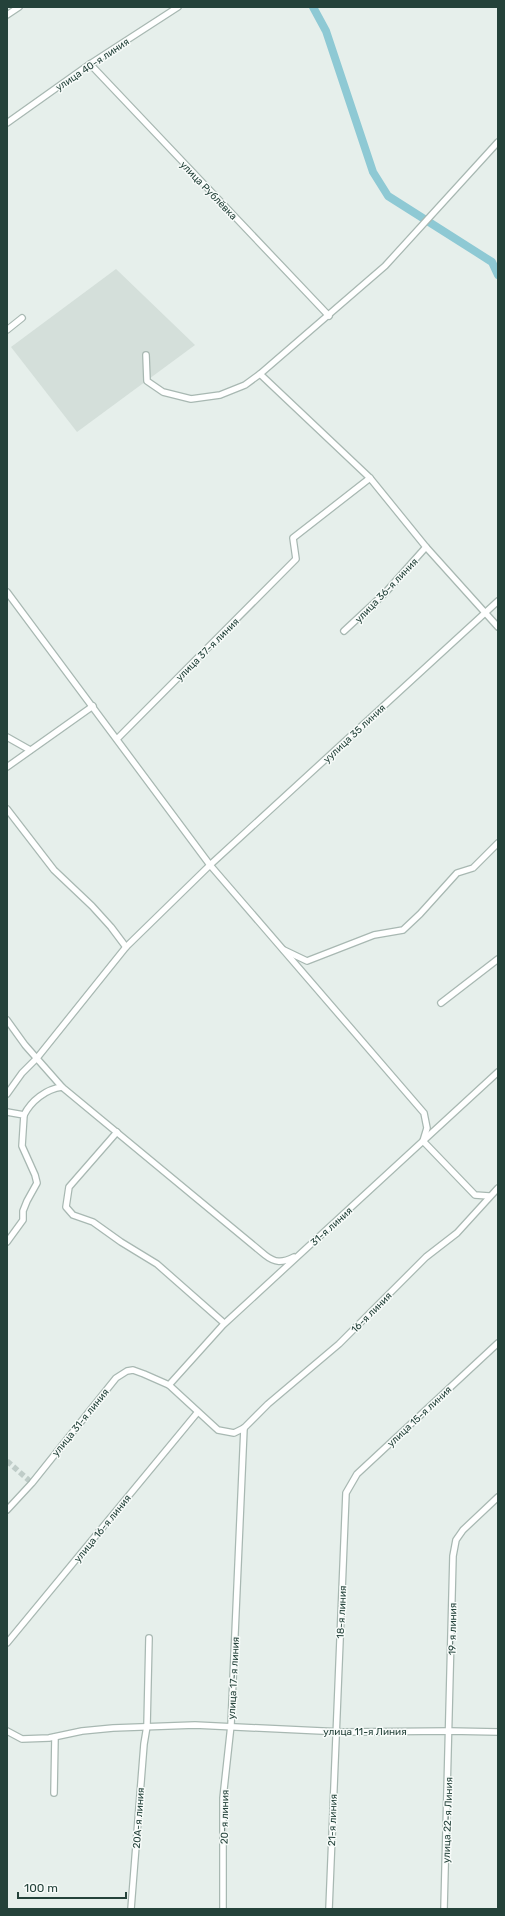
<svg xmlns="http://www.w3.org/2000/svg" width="505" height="1916" font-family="Rubik,sans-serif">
<rect width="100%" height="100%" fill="#e6efeb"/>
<polygon fill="#d4dfda" points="116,269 195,345 77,432 11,347"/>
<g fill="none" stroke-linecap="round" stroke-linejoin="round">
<polyline stroke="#8ec9d4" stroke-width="8" points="313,7 326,31 373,172 388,196 492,262 498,275"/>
<polyline stroke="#bfccc8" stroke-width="5.5" stroke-dasharray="5.5 3" stroke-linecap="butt" points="7,1461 32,1483"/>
<g stroke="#a8b8b2" stroke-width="8">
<g id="street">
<polyline points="7,15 19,7"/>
<polyline points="90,64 329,316"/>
<polyline points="7,123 90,64 178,7"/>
<polyline points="498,142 385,266 260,374 370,478 426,547 498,627"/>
<polyline points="7,330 22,318"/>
<polyline points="146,355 147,381 163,392 191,399 220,395 245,385 260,374"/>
<polyline points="7,592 210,865 498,601"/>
<polyline points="344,631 385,593 426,547"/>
<polyline points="7,737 30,750"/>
<polyline points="117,739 296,559 293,538 370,478"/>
<polyline points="7,767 93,706"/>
<polyline points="7,809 54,870 92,906 111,927 126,947"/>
<polyline points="284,950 307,961 374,935 403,930 420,914 457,873 473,868 498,843"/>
<polyline points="441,1003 498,959"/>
<polyline points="7,1020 25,1045 62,1087"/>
<polyline points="7,1094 22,1073 37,1058 126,947 210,865 424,1113 427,1128 423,1141 475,1195 489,1196"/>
<polyline points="7,1112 24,1115 22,1146 35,1175 37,1183 27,1201 23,1211 23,1220 7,1242"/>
<path d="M 24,1115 C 31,1101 46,1089 62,1087 L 265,1255 C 275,1263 282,1263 294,1257"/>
<polyline points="117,1132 69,1187 66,1207 73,1215 93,1222 121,1242 157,1264 224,1323"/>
<polyline points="169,1385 223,1325 498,1072"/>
<polyline points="7,1510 32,1483 116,1378 127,1371 133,1370 144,1374 169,1385 218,1430 234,1433 244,1428 268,1404 339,1344 426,1257 457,1233 498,1188"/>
<polyline points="7,1643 197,1413"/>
<polyline points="7,1731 22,1739 49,1738 82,1731 113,1728 195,1725 343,1732 450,1731 498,1732"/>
<polyline points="54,1793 55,1737"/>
<polyline points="131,1909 144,1744 147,1726 149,1638"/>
<polyline points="223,1909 223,1798 231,1725 244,1428"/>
<polyline points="329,1909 346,1493 357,1474 498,1343"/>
<polyline points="444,1909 453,1556 456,1540 463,1530 498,1497"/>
</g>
</g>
<use href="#street" stroke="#fff" stroke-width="5.5"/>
</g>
<g text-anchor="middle" stroke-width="3" stroke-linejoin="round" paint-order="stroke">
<g font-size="10" fill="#24423a" stroke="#f7fbf9">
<text transform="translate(92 64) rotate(-34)" y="4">улица 40-я линия</text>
<text transform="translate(209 190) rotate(46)" y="4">улица Рублёвка</text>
<text transform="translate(386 590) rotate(-46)" y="4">улица 36-я линия</text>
<text transform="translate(207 649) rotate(-45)" y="4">улица 37-я линия</text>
<text transform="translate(354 733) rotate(-43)" y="4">уулица 35 линия</text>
<text transform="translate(331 1226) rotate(-42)" y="4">31-я линия</text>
<text transform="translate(371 1312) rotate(-45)" y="4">16-я линия</text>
<text transform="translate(419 1416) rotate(-43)" y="4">улица 15-я линия</text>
<text transform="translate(80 1422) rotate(-51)" y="4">улица 31-я линия</text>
<text transform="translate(102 1528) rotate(-51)" y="4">улица 16-я линия</text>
<text transform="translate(341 1612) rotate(-87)" y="4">18-я линия</text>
<text transform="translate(452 1629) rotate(-89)" y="4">19-я линия</text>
<text transform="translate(233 1678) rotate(-87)" y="4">улица 17-я линия</text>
<text x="365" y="1735">улица 11-я Линия</text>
<text transform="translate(224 1817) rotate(-89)" y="4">20-я линия</text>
<text transform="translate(138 1818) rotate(-86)" y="4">20А-я линия</text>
<text transform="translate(332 1820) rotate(-88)" y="4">21-я линия</text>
<text transform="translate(447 1820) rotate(-88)" y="4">улица 22-я Линия</text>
</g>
</g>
<rect width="505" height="1916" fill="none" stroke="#24423a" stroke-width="16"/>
<path d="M18 1892v6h108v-6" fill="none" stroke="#24423a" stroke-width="2"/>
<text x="24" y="1892" font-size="12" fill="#24423a" stroke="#f7fbf9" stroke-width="3" paint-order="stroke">100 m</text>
</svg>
